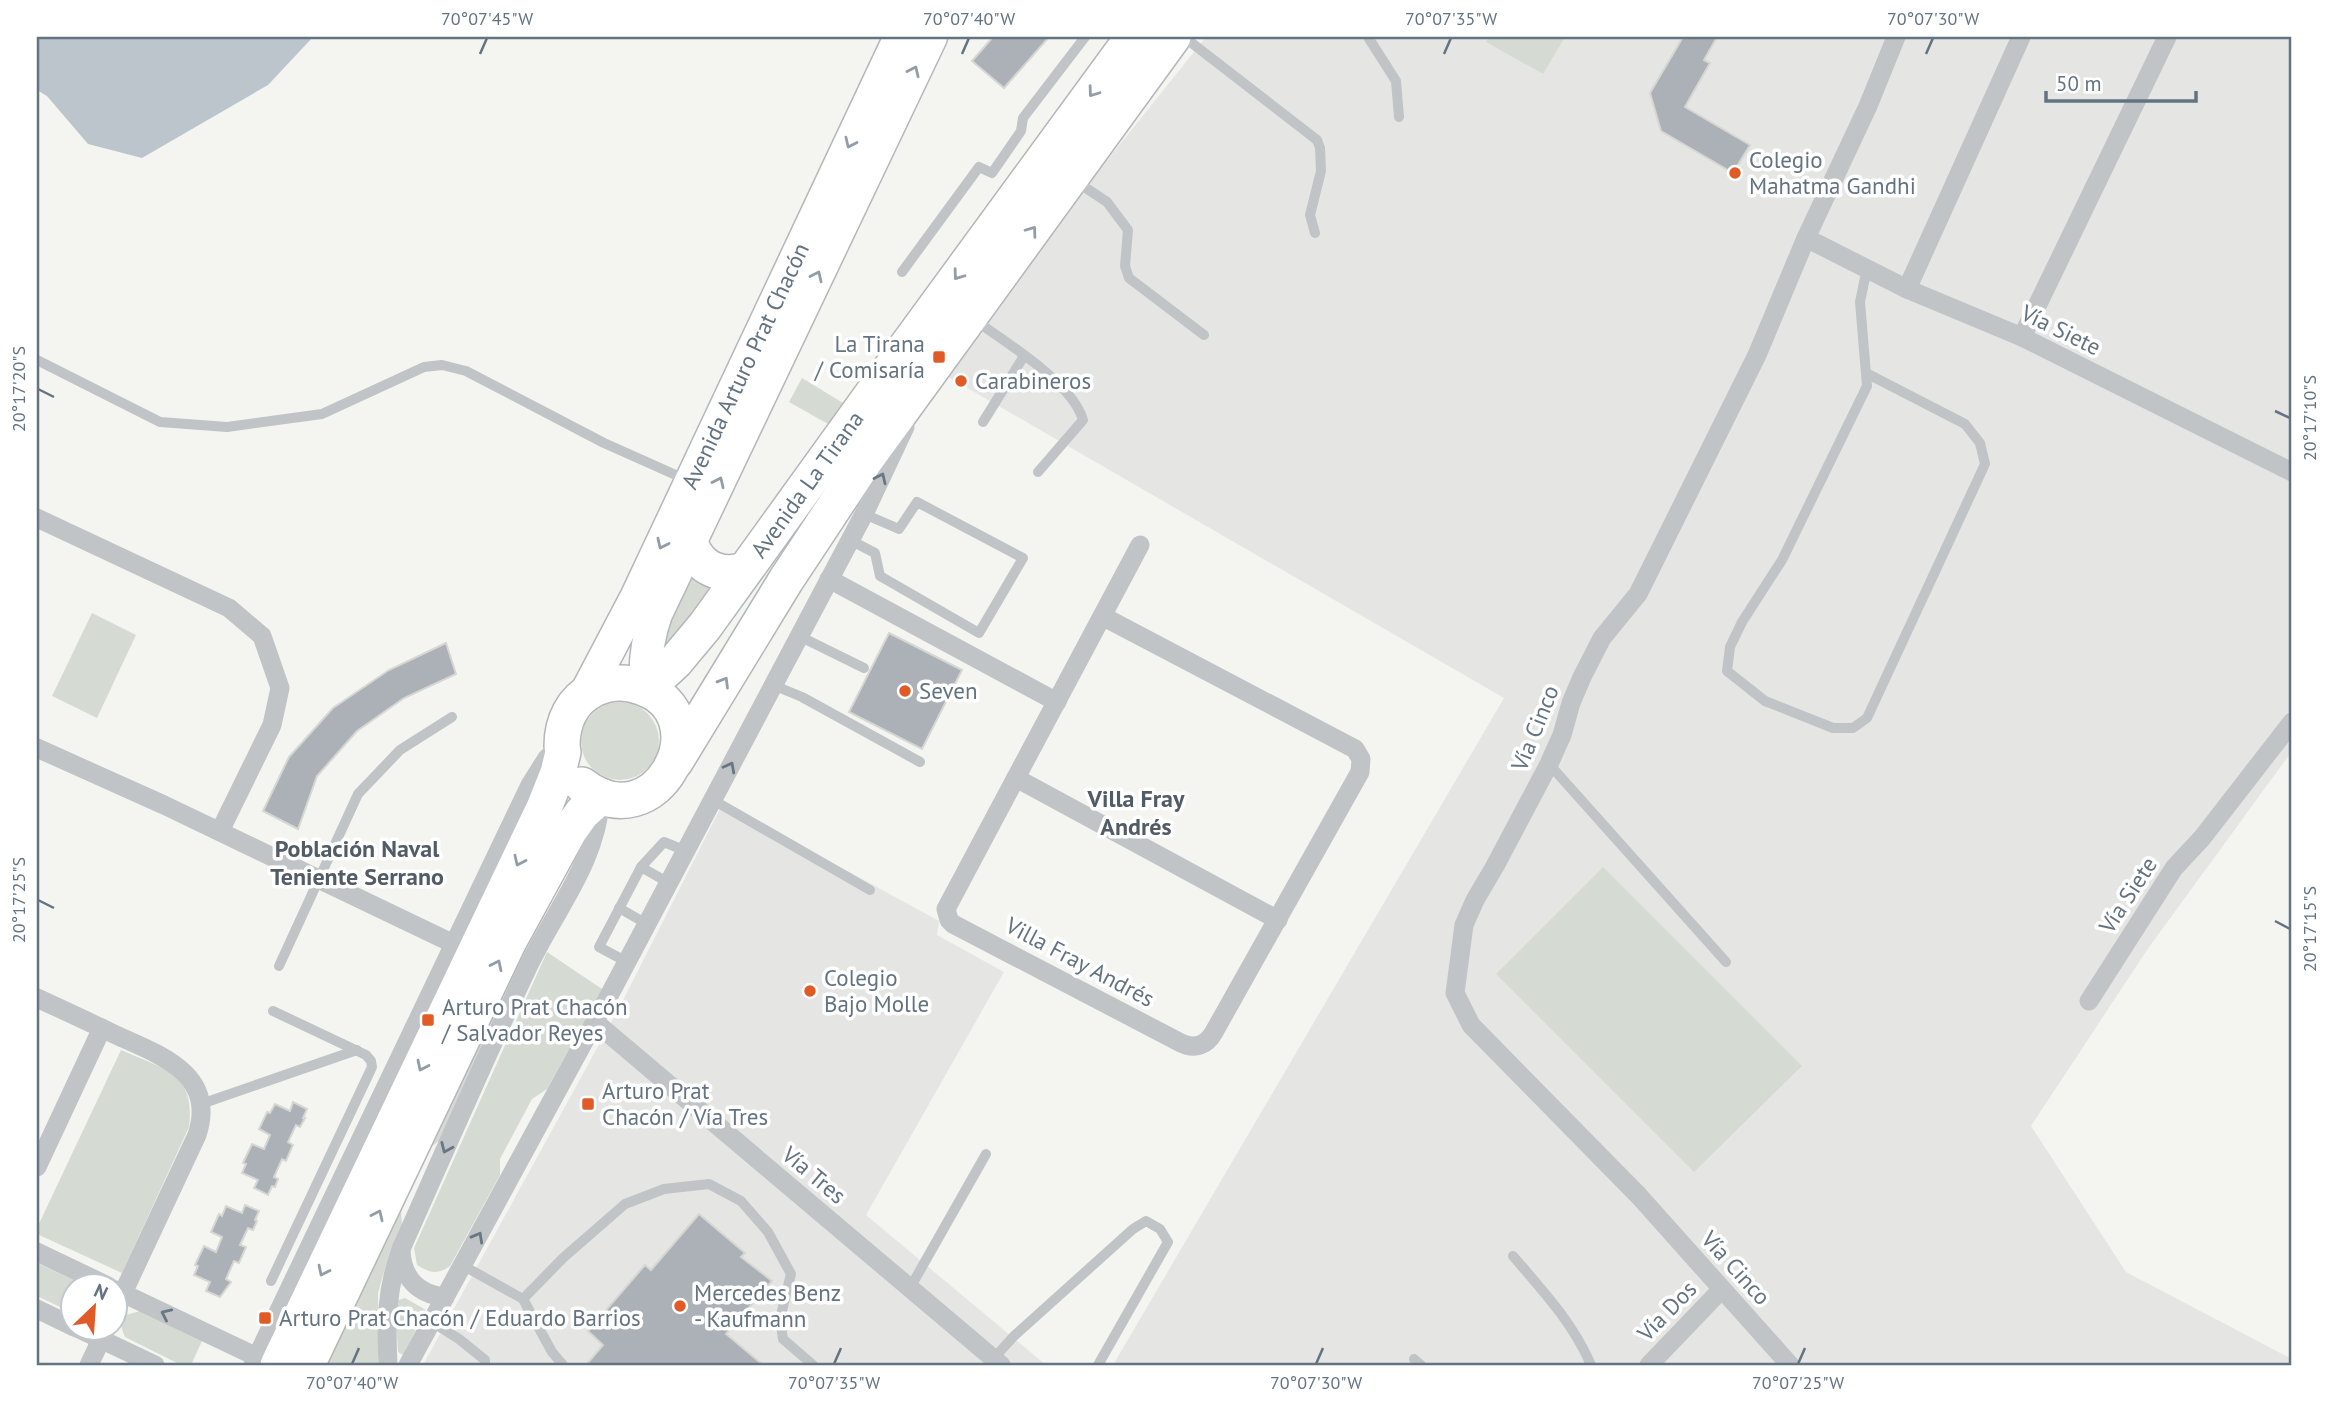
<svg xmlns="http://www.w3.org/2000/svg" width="2329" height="1402" font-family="'PT Sans',sans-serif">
<rect width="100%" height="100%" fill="#f4f5f1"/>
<g fill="#e5e6e4">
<polygon points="1206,37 2292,37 2292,751 2147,950 2031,1126 2126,1272 2292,1359 2292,1365 1113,1365 1504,698 938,371"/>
<polygon points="723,803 939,921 937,935 1004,972 866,1215 1046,1365 423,1365 618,1010"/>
</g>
<g fill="#d5dbd2">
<polygon points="1489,37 1565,37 1543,74 1486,42"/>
<polygon points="802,378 843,403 828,424 789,402"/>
<polygon points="690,569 721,585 660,660 659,650"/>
<polygon points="92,613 136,635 97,718 52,696"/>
<circle cx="620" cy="741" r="39"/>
<polygon points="1603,867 1802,1066 1694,1172 1496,974"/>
<polygon points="523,951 440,1140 430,1148 401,1209 402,1225 389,1254 378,1293 378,1365 322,1365"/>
<path d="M 547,952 L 602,989 L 547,1089 L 532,1099 L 500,1159 L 500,1175 L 450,1266 C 437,1275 430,1273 417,1265 L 414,1248 Z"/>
<path d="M 121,1050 C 163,1069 196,1072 189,1127 L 122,1273 L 37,1234 L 37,1228 Z"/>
<polygon points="37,1263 86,1286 74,1286 73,1313 37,1296"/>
<polygon points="405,1298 426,1310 403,1355 398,1352 395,1301"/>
<path d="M 140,1311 L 202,1341 L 191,1365 L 181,1365 L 125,1337 C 121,1328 120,1323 126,1315 Z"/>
</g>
<polygon fill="#bbc5cb" points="37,37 313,37 268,85 142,158 88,144 47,96 37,90"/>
<g fill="#abb1b6" stroke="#d6d6d3" stroke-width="2">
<polygon points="993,37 1049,37 1004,88 972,61"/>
<polygon points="1683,37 1717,37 1704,60 1710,63 1685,107 1750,145 1733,173 1661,131 1650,93"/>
<polygon points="889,633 962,670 922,749 849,712"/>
<polygon points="446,643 456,674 404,698 357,731 317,776 298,829 263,811 289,757 333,708 389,670"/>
<polygon points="293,1102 307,1109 303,1118 305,1118 300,1127 296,1125 288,1142 293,1145 286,1161 282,1159 274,1177 278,1179 275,1187 272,1186 268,1195 254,1188 258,1180 242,1173 246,1164 243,1163 252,1144 264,1149 270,1135 259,1129 267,1112 270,1113 275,1104 290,1111"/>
<polygon points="245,1205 259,1211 255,1220 257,1221 253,1230 248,1228 240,1245 246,1247 239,1263 234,1261 226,1279 231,1282 220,1297 206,1291 210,1282 194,1275 198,1266 195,1265 204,1246 216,1252 222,1237 211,1232 219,1214 222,1216 226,1206 242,1213"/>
<polygon points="699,1214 745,1253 741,1257 772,1281 726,1334 763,1365 586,1365 603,1345 588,1331 645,1265 651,1270"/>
</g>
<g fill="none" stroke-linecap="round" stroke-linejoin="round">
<g stroke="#b3b7bb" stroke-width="35">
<g id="primary">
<path d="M 646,689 C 644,662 647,640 656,614 L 931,37"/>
<path id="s1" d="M 585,695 L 636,598 L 900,37"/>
</g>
</g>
<g stroke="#b3b6b9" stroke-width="38">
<g id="highway">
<path d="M 690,543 C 699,568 720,578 745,570"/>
<path id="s2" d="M 646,689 L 675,662 L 705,626 L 912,339 L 1133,37"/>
<path d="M 562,746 C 562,722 572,700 594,689 C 609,682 626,681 641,687 C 723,715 657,844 582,785"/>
<polyline points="675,762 786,580 864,462 1173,37"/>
<polyline points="278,1365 544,808 558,773 563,752"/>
<polyline points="307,1365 509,941 569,831 582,813 601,796"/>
</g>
</g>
<g stroke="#c0c4c7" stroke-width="10">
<polyline points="1184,37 1317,140 1320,148 1321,171 1310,215 1315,233"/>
<polyline points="1368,37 1396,81 1399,117"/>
<polyline points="1074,180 1107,202 1128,230 1125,266 1129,278 1204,335"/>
<polyline points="902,272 979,167 992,173 1021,131 1023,118 1085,37"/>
<path d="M 973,319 C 1004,341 1073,383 1083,420 L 1038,472"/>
<polyline points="37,360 160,422 227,427 322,414 424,367 442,365 466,371 604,443 687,480"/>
<polyline points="1866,373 1965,424 1980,443 1985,464 1867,718 1853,728 1833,728 1765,701 1727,671 1730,647 1742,622 1782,560 1867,386 1860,302 1867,268"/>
<polyline points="983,422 1024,356"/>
<polyline points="850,540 875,553 880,576 979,633 1023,558 917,502 899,529 864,514"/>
<polyline points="799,636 864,668"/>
<polyline points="773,685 802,697 920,762"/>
<polyline points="1549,764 1726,962"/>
<polyline points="713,800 870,890"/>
<polyline points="641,867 664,842 686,851"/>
<polyline points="619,908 647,924"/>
<polyline points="627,962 599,947 641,867 669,883"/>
<polyline points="279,966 358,794 400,750 452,717"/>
<polyline points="201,1104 357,1050"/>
<path d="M 1513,1256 C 1543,1291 1573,1323 1591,1365"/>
<polyline points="462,1265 523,1299 552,1352 563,1365"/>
<polyline points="271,1281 372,1067 371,1061 366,1055 273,1011"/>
<polyline points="910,1288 986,1154"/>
<polyline points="523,1299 563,1258 625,1204 664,1189 709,1184 741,1201 768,1232 791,1274 780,1319 783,1339 813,1365"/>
<polyline points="432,1322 459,1339 485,1360 485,1365"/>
<polyline points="993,1359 1014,1336 1133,1229 1146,1221 1160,1229 1168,1242 1098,1365"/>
<polyline points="1414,1359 1421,1365"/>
</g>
<g stroke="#c0c4c7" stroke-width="19">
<polyline points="1806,238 1907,289 2022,337 2292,472"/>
<polyline points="1907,289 2021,37"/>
<polyline points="2022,337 2167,37"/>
<polyline points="37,518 229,608 262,636 280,688 272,725 220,831"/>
<polyline points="829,579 1057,702"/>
<path d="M 1102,616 L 1355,749 L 1361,759 L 1360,772 L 1214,1032 C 1207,1045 1195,1050 1181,1043 L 953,924 L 949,920 L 946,909 L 1140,545"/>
<polyline points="37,748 164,805 454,944"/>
<polyline points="1016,778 1278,920"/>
<path d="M 37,998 C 63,1010 89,1022 116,1035 C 160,1055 217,1074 197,1135 L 116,1308"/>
<polyline points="2089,1001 2174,868 2202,838 2292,722"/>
<polyline points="595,1022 1001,1365"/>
<polyline points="37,1167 102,1028"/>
<path d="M 401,1250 C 402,1278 418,1294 445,1297"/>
<polyline points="37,1252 108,1286"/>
<polyline points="116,1290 257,1357"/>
<polyline points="37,1309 74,1327"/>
<polyline points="77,1328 155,1365"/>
<polyline points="89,1365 106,1329"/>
<polyline points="253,1365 530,785 547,758 560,748"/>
<path d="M 388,1365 C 386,1323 386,1290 401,1249 C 443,1155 484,1060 528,967 C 556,908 596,864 601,797"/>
<polyline points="408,1365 612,990 864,514 905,427"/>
<polyline points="1649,1365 1721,1290"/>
<polyline points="1790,1365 1639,1196 1471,1025 1455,993 1464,925 1475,900 1495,866 1549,764 1562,735 1571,703 1582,677 1602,638 1638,594 1757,355 1806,238 1868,106 1896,37"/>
</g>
<use href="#primary" stroke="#fff" stroke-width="32"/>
<use href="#highway" stroke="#fff" stroke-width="35"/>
</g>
<defs><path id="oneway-chevron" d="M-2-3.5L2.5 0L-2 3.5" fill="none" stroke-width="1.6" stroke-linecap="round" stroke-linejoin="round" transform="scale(1.75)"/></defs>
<g stroke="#929da7">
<use href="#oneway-chevron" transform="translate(914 71) rotate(-65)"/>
<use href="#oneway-chevron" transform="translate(1093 92) rotate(126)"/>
<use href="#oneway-chevron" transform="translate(850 143) rotate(115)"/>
<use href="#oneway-chevron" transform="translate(1032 231) rotate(-54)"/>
<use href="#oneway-chevron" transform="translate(958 275) rotate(126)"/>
<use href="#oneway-chevron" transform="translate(817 276) rotate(-65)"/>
<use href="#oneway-chevron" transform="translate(719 482) rotate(-65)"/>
<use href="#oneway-chevron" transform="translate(662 544) rotate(115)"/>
<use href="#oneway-chevron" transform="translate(724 682) rotate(-59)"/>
<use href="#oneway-chevron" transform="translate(519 861) rotate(115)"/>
<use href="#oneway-chevron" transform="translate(497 965) rotate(-64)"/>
<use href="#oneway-chevron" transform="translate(422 1066) rotate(116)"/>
<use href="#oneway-chevron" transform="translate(378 1215) rotate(-65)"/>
<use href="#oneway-chevron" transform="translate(323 1271) rotate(116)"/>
</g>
<g stroke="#697784">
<use href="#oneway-chevron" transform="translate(881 478) rotate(-65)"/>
<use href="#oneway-chevron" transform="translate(730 767) rotate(-62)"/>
<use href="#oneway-chevron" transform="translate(446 1148) rotate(114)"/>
<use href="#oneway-chevron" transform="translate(478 1237) rotate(-61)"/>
<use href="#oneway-chevron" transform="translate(166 1314) rotate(-155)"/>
</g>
<path fill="none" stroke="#647381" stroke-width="2.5" d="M 480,54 L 487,38M 962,54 L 969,38M 1444,54 L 1451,38M 1926,54 L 1933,38M 38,389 L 54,397M 2275,411 L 2290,418M 38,900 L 54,908M 2275,921 L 2290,929M 352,1364 L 359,1348M 834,1364 L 841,1348M 1316,1364 L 1323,1348M 1798,1364 L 1805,1348"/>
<g fill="#e05b25" stroke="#fff" stroke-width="2.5">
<circle cx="1735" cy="173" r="7"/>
<rect x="932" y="350" width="14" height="14" rx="3.5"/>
<circle cx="961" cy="381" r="7"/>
<circle cx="905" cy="691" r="7"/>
<circle cx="810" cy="991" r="7"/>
<rect x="421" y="1013" width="14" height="14" rx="3.5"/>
<rect x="581" y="1097" width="14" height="14" rx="3.5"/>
<circle cx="680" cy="1306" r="7"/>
<rect x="258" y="1311" width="14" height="14" rx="3.5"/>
</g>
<g text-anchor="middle" stroke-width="7" stroke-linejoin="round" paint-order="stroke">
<g font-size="23" fill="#647381" stroke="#fff" text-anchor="start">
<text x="1749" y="168">Colegio<tspan x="1749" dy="26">Mahatma Gandhi</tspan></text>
<text x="925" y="352" text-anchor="end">La Tirana<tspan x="925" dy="26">/ Comisaría</tspan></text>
<text x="975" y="389">Carabineros</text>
<text x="919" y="699">Seven</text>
<text x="824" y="986">Colegio<tspan x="824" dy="26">Bajo Molle</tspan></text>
<text x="442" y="1015">Arturo Prat Chacón<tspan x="442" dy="26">/ Salvador Reyes</tspan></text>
<text x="602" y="1099">Arturo Prat<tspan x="602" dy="26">Chacón / Vía Tres</tspan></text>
<text x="694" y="1301">Mercedes Benz<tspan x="694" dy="26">- Kaufmann</tspan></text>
<text x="279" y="1326">Arturo Prat Chacón / Eduardo Barrios</text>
</g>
<g font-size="23" fill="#647381" stroke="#fff">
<text transform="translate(2061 330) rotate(26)" y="8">Vía Siete</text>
<text dy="8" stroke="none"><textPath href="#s1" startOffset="366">Avenida Arturo Prat Chacón</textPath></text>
<text dy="8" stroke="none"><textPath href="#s2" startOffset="261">Avenida La Tirana</textPath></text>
<text transform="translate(1535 728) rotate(-68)" y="8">Vía Cinco</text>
<text transform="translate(2128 895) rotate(-57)" y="8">Vía Siete</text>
<text transform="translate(1080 962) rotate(28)" y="8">Villa Fray Andrés</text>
<text transform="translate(814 1175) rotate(40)" y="8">Vía Tres</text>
<text transform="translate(1736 1268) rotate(48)" y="8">Vía Cinco</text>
<text transform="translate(1667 1311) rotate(-46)" y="8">Vía Dos</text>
</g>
<g font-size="24" font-weight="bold" fill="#525c66" stroke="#fff">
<text x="1136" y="807">Villa Fray<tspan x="1136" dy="28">Andrés</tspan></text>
<text x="357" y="857">Población Naval<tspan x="357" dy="28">Teniente Serrano</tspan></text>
</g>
</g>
<rect width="2329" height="1402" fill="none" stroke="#ffffff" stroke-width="77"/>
<g transform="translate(94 1307) rotate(25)"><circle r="33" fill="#ffffff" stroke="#c1c7cd" stroke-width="2"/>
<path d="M0-5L12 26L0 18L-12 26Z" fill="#e05b25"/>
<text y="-10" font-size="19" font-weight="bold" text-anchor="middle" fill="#647381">N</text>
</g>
<path d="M2046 91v10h150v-10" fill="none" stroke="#647381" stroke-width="3.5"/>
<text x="2056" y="91" font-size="21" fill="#647381" stroke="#ffffff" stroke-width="5" paint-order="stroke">50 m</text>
<rect x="38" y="38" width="2252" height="1326" fill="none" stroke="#647381" stroke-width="2.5"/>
<g font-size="18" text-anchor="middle" fill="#647381">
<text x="487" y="25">70°07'45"W</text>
<text x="969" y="25">70°07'40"W</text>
<text x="1451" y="25">70°07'35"W</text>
<text x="1933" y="25">70°07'30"W</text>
<text transform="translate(19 389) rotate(-90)" y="6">20°17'20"S</text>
<text transform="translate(2310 418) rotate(-90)" y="6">20°17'10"S</text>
<text transform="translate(19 900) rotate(-90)" y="6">20°17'25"S</text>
<text transform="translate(2310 929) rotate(-90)" y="6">20°17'15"S</text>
<text x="352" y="1389">70°07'40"W</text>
<text x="834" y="1389">70°07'35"W</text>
<text x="1316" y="1389">70°07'30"W</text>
<text x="1798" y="1389">70°07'25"W</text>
</g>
</svg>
